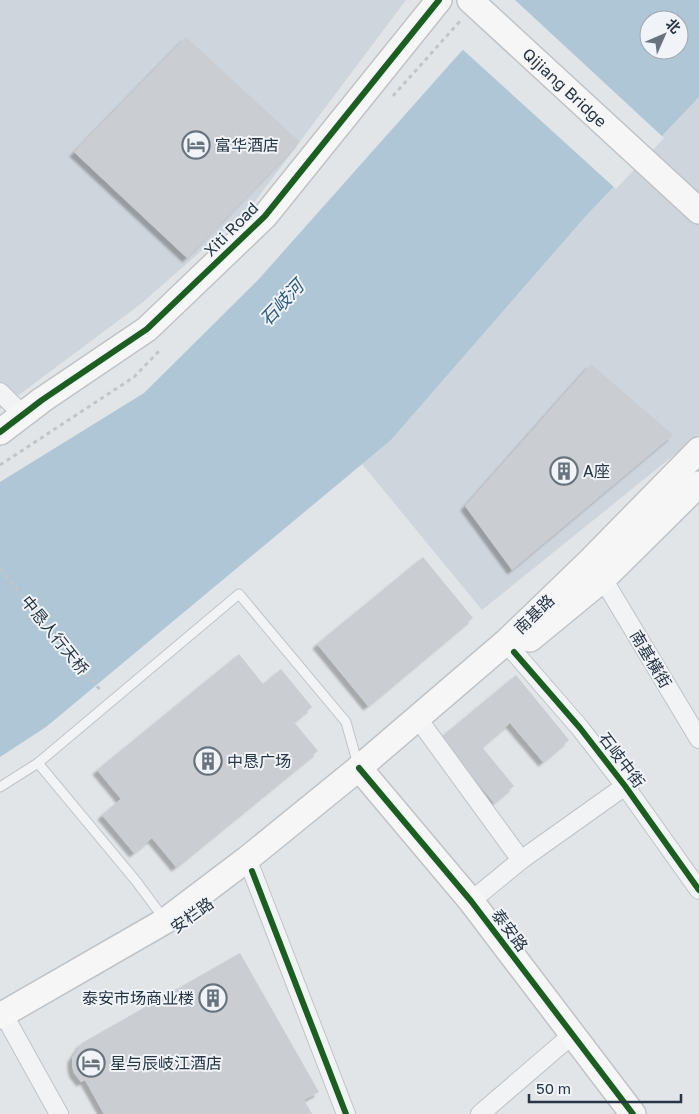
<svg xmlns="http://www.w3.org/2000/svg" width="699" height="1114" font-family="'Golos Text','Noto Sans SC',sans-serif">
<defs>
<filter id="shadow"><feDropShadow dx="-4.5" dy="4.5" stdDeviation="1" flood-color="#0004"/></filter>
</defs>
<rect width="100%" height="100%" fill="#e2e5e8"/>
<g fill="#cfd5dc">
<polygon points="0,0 406,0 250,208 142,303 0,409"/>
<polygon points="699,97 699,435 482,610 362,464 391,440 585,217"/>
</g>
<path fill="#aec6d6" fill-rule="evenodd" d="M 507,0 L 699,0 L 699,97 L 585,217 L 391,440 L 46,727 L 0,757 L 0,482 L 144,393 L 258,280 ZM 649,20 L 679,20 L 679,50 L 649,50 Z"/>
<polygon fill="#e2e5e8" points="504,0 515,0 664,138 616,189 461,48"/>
<g fill="#cacdd1" filter="url(#shadow)">
<polygon points="186,37 300,142 187,258 74,152"/>
<polygon points="591,364 673,435 512,570 465,506"/>
<polygon points="423,557 473,618 368,706 317,644"/>
<polygon points="239,654 263,684 281,669 312,707 294,722 318,751 176,867 152,838 134,853 102,815 121,799 97,770"/>
<polygon points="516,675 569,740 543,762 510,723 482,747 514,786 494,803 440,738"/>
<polygon points="240,953 319,1092 304,1100 312,1114 104,1114 85,1080 81,1082 74,1073 72,1066 72,1058 82,1043"/>
</g>
<g fill="none" stroke-linecap="round" stroke-linejoin="round">
<g stroke="#c0c3c6" stroke-width="11">
<g id="lane">
<polyline points="38,763 136,881 165,920"/>
<polyline points="0,787 38,763 239,594 346,722 358,765"/>
</g>
</g>
<g stroke="#c0c3c6" stroke-width="20">
<g id="street">
<polyline points="0,392 23,415"/>
<polyline points="603,579 699,739"/>
<polyline points="514,652 580,728 625,786 699,890"/>
<polyline points="424,727 521,860"/>
<polyline points="252,871 346,1114"/>
<polyline points="471,901 521,860 625,786"/>
<polyline points="9,1024 59,1114"/>
<polyline points="480,1114 572,1035"/>
</g>
</g>
<g stroke="#c0c3c6" stroke-width="28">
<g id="secondary">
<path id="s1" d="M 470,0 L 699,211"/>
<polyline points="0,432 42,400 147,329 265,216 439,0"/>
<polyline points="530,639 603,579 699,484"/>
<polyline points="359,768 471,901 633,1114"/>
<polyline points="0,1016 165,921 247,859 359,768 506,642 589,562 699,450"/>
</g>
</g>
<g stroke="#c1c5c8" stroke-width="3" stroke-dasharray="4 4" stroke-linecap="butt">
<polyline points="393,96 461,20"/>
<polyline points="0,465 134,377 161,349"/>
<polyline points="0,569 101,691"/>
</g>
<use href="#lane" stroke="#f2f3f4" stroke-width="9"/>
<use href="#street" stroke="#f2f3f4" stroke-width="18"/>
<use href="#secondary" stroke="#f6f6f7" stroke-width="25"/>
<g stroke="#f0f4f8" stroke-width="9">
<g id="cycleway">
<polyline points="0,432 42,400 147,329 265,216 439,0"/>
<polyline points="514,652 580,728 625,786 699,890"/>
<polyline points="359,768 471,901 633,1114"/>
<polyline points="252,871 346,1114"/>
</g>
</g>
<use href="#cycleway" stroke="#1b5e20" stroke-width="6"/>
</g>
<defs>
<g id="hotel-ring" transform="scale(1.4375)"><circle r="9.5" fill="#f0f4f8" stroke="#68737d" stroke-width="1.5"/><path d="M-6-4.5h1.5V1H6V5H4.5V3h-9V5H-6ZM-4 0a1.8 1.8 0 1 1 3.6 0ZM.5 0V-2.5h3Q6-2.5 6 0Z" fill="#68737d"/></g>
<g id="building-ring" transform="scale(1.4375)"><circle r="9.5" fill="#f0f4f8" stroke="#68737d" stroke-width="1.5"/><path d="M-4-6H4V6H1V3H-1V6H-4ZM-2.5-4.3h1.7v1.8h-1.7ZM.8-4.3h1.7v1.8H.8ZM-2.5-1h1.7V.8h-1.7ZM.8-1h1.7V.8H.8Z" fill="#68737d"/></g>
</defs>
<g fill-rule="evenodd">
<use href="#hotel-ring" x="196" y="145"/>
<use href="#building-ring" x="564" y="471"/>
<use href="#building-ring" x="208" y="761"/>
<use href="#building-ring" x="213" y="998"/>
<use href="#hotel-ring" x="91" y="1063"/>
</g>
<g text-anchor="middle" stroke-width="4" stroke-linejoin="round" paint-order="stroke">
<g font-size="16" fill="#273544" stroke="#f0f4f8">
<text dy="6" stroke="none"><textPath href="#s1" startOffset="129">Qijiang Bridge</textPath></text>
<text transform="translate(231 229) rotate(-45)" y="6">Xiti Road</text>
<text transform="translate(534 614) rotate(-44)" y="6">南基路</text>
<text transform="translate(55 635) rotate(51)" y="6">中恳人行天桥</text>
<text transform="translate(651 659) rotate(59)" y="6">南基橫街</text>
<text transform="translate(622 760) rotate(53)" y="6">石岐中街</text>
<text transform="translate(192 915) rotate(-36)" y="6">安栏路</text>
<text transform="translate(510 930) rotate(53)" y="6">泰安路</text>
</g>
<g font-size="16" fill="#273544" stroke="#f0f4f8" text-anchor="start">
<text x="215" y="151">富华酒店</text>
<text x="583" y="477">A座</text>
<text x="227" y="767">中恳广场</text>
<text x="194" y="1004" text-anchor="end">泰安市场商业楼</text>
<text x="110" y="1069">星与辰岐江酒店</text>
</g>
<g font-size="18" font-style="italic" fill="#2c597c" stroke="#f0f4f8">
<text transform="translate(282 303) rotate(-47)" y="6">石岐河</text>
</g>
</g>
<g transform="translate(664 35) rotate(45)"><circle r="24" fill="#f0f4f8" stroke="#a0a8b0"/>
<path d="M0-4L9 19L0 12L-9 19Z" fill="#68737d"/>
<text y="-8" font-size="14" font-weight="bold" text-anchor="middle" fill="#273544">北</text>
</g>
<path d="M529 1094v8h152v-8" fill="none" stroke="#273544" stroke-width="2.5"/>
<text x="536" y="1094" font-size="15" fill="#273544" stroke="#f0f4f8" stroke-width="4" paint-order="stroke">50 m</text>
</svg>
